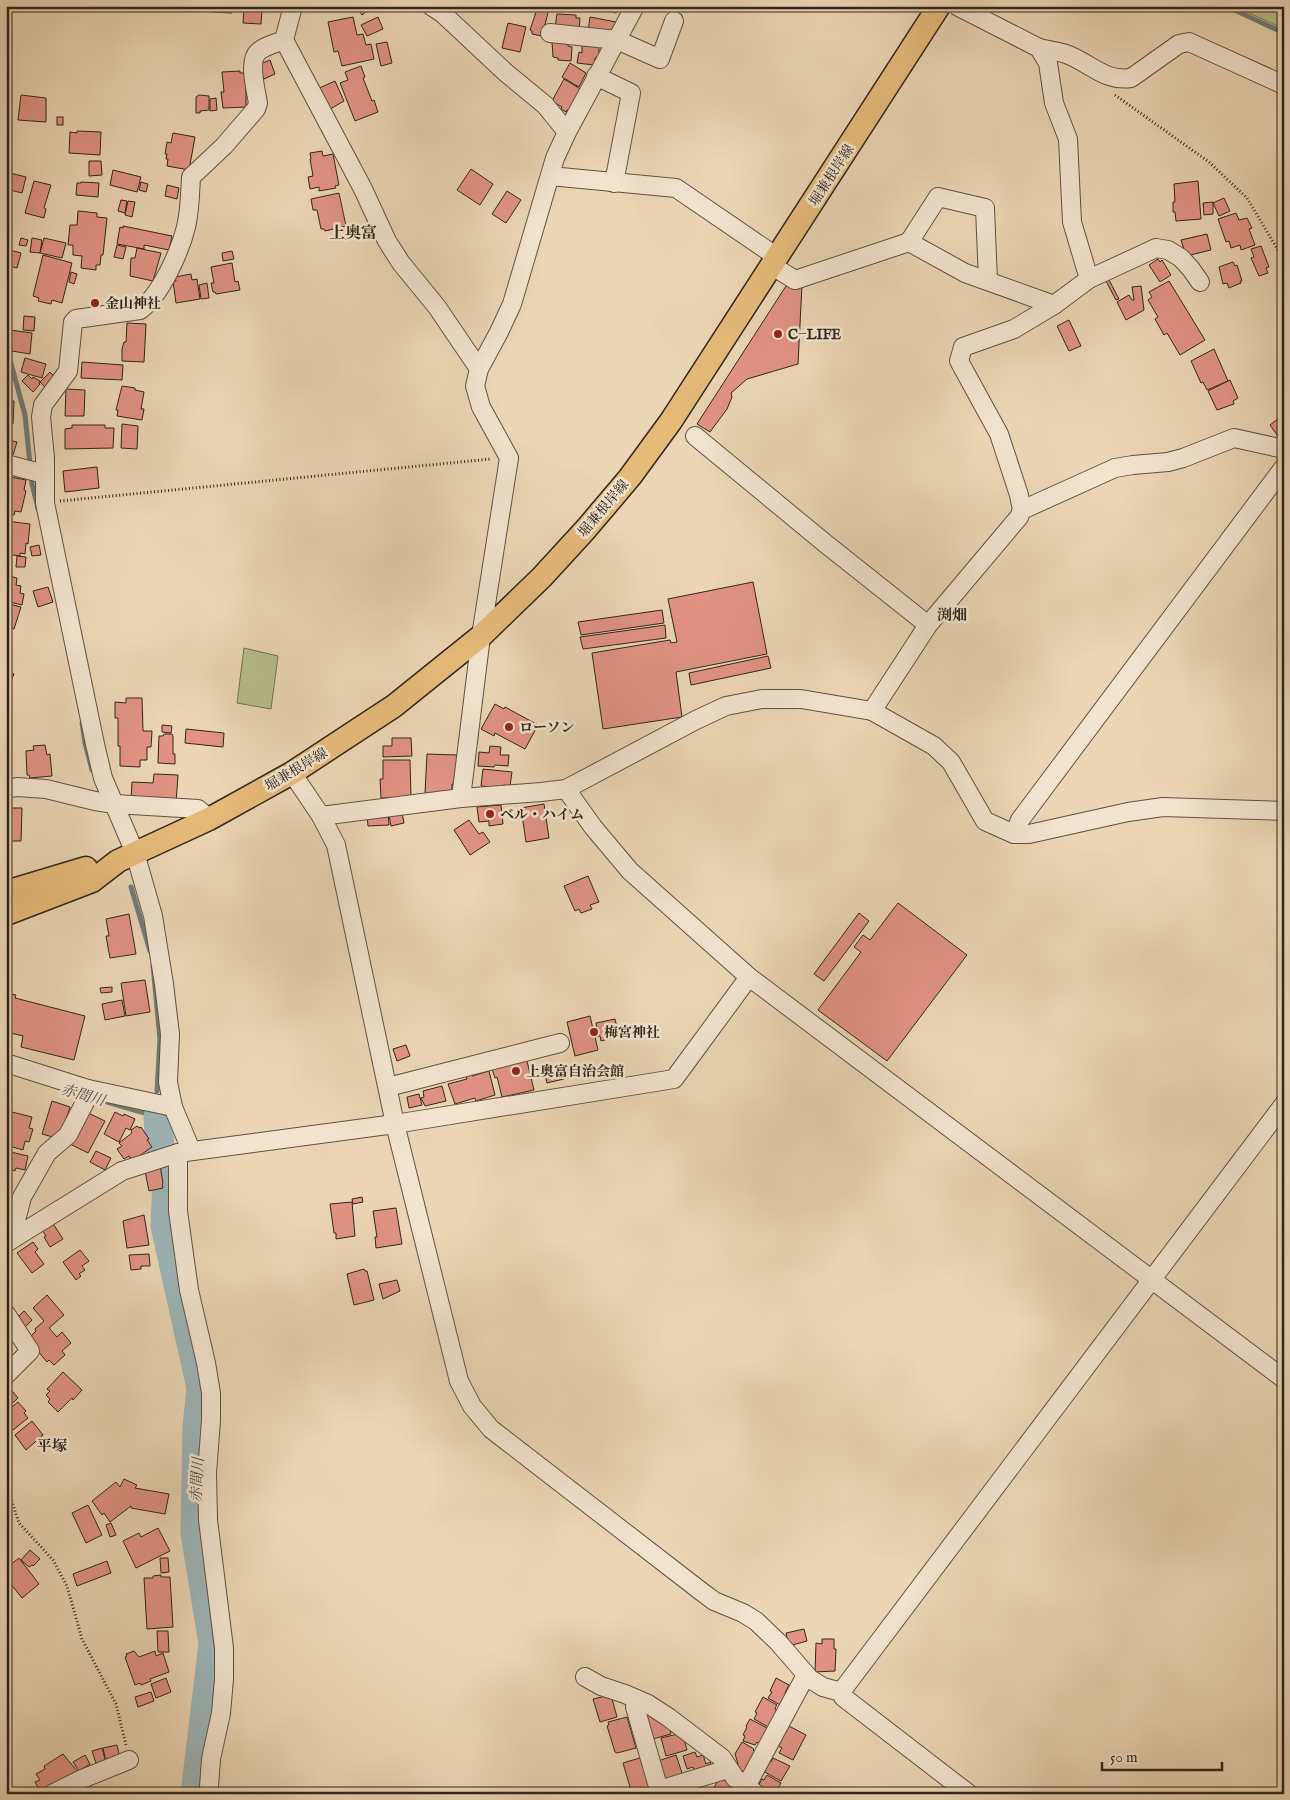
<svg xmlns="http://www.w3.org/2000/svg" width="1290" height="1800" font-family="'IM FELL English','Noto Serif JP',serif">
<rect width="100%" height="100%" fill="#ecd6b5"/>
<filter id="stains"><feTurbulence type="fractalNoise" baseFrequency=".004" numOctaves="4"/><feColorMatrix values="0 0 0 0 .2 0 0 0 0 .09 0 0 0 0 .02 0 0 0 .5 -.17"/></filter>
<radialGradient id="worn" r=".72"><stop offset=".6" stop-color="#630" stop-opacity="0"/><stop offset="1" stop-color="#630" stop-opacity=".3"/></radialGradient>
<g fill="#b7be8d" stroke="#727254">
<polygon points="1237,6 1284,6 1284,29 1236,7"/>
<polygon points="244,648 278,656 271,709 237,703"/>
</g>
<g fill="none" stroke-linecap="round" stroke-linejoin="round">
<g stroke="#717c7a" stroke-width="5">
<polyline points="1226,6 1284,33"/>
<polyline points="6,345 25,415 32,484 38,509"/>
<polyline points="82,723 85,743 92,770"/>
<polyline points="131,887 150,951"/>
<polyline points="153,966 160,1039 157,1091"/>
<polyline points="107,1102 158,1117"/>
</g>
<g stroke="#9db6b9" stroke-width="29">
<polyline points="158,1117 160,1149"/>
<polyline points="164,1167 167,1179 165,1226 201,1388 197,1427 195,1533 213,1644 195,1794"/>
</g>
</g>
<g fill="#e29385" stroke="#2e251b">
<polygon points="212,6 232,6 232,13 212,12"/>
<polygon points="356,6 373,6 362,15"/>
<polygon points="538,6 549,9 542,36 532,34 532,31 530,30"/>
<polygon points="545,6 564,6 562,12"/>
<polygon points="599,6 617,6 616,13 598,9"/>
<polygon points="244,9 262,10 261,24 243,23"/>
<polygon points="557,14 576,15 576,18 580,18 579,31 555,28"/>
<polygon points="353,17 357,35 363,34 366,45 371,44 374,59 342,66 338,51 334,52 328,22"/>
<polygon points="378,17 383,29 367,36 361,25"/>
<polygon points="590,17 616,22 615,28 612,28 612,32 588,32"/>
<polygon points="508,23 526,27 520,52 502,48"/>
<polygon points="560,41 568,42 568,46 572,47 571,61 558,60 558,58 553,57 552,42 560,43"/>
<polygon points="387,42 392,63 381,66 376,44"/>
<polygon points="582,44 599,45 599,56 595,58 594,65 577,63 579,52 582,53"/>
<polygon points="270,60 275,74 264,79 258,65"/>
<polygon points="570,63 586,73 579,87 562,77"/>
<polygon points="361,66 365,77 363,78 372,101 374,100 378,112 355,121 340,83 348,80 345,72"/>
<polygon points="240,71 240,73 246,73 246,107 223,108 221,92 224,92 222,72"/>
<polygon points="564,79 582,90 570,111 567,110 566,112 561,109 562,107 552,101"/>
<polygon points="335,81 344,101 325,112 317,89"/>
<polygon points="21,95 46,98 46,122 18,120"/>
<polygon points="199,95 209,96 209,110 200,111 200,113 196,113 196,97"/>
<polygon points="216,98 217,110 210,111 210,99"/>
<rect x="57" y="117" width="6" height="8"/>
<polygon points="6,124 10,126 7,132 11,134 6,146"/>
<polygon points="77,131 101,132 100,155 69,153 70,132 77,133"/>
<polygon points="173,133 195,137 189,170 167,166 168,159 166,159 167,154 165,154 167,142 171,143"/>
<polygon points="322,151 323,156 333,154 339,185 335,186 336,188 319,191 319,187 310,189 308,177 313,176 310,159 311,159 310,153"/>
<polygon points="89,161 101,161 102,175 89,176"/>
<polygon points="471,169 493,184 480,205 457,190"/>
<polygon points="113,170 141,177 137,192 110,185"/>
<polygon points="6,172 26,177 22,193 6,189"/>
<polygon points="34,181 51,185 44,208 46,209 44,218 25,213"/>
<polygon points="1198,181 1201,219 1176,221 1175,212 1173,212 1173,202 1175,202 1174,184"/>
<polygon points="81,182 99,183 98,197 76,195 77,183 81,183"/>
<polygon points="141,182 148,184 146,192 139,190"/>
<polygon points="167,185 179,188 177,199 165,196"/>
<polygon points="507,191 521,200 506,223 492,214"/>
<polygon points="339,193 346,226 325,231 324,229 321,229 317,210 313,210 311,199"/>
<polygon points="1224,198 1230,211 1219,216 1213,203"/>
<polygon points="121,200 127,201 125,213 118,211"/>
<polygon points="128,201 135,202 132,217 125,215"/>
<polygon points="1213,202 1213,214 1204,215 1203,203"/>
<polygon points="78,211 97,213 97,217 107,218 103,255 101,255 100,265 96,265 96,270 81,268 82,256 73,255 73,245 68,245 70,225 77,225"/>
<polygon points="1236,213 1239,220 1247,218 1252,228 1249,229 1255,245 1241,250 1240,245 1231,248 1229,241 1226,242 1218,219"/>
<polygon points="123,226 172,236 169,250 144,245 144,249 117,244 120,227 123,228"/>
<polygon points="1207,234 1211,250 1186,256 1181,240"/>
<polygon points="21,238 28,240 26,246 19,245"/>
<polygon points="32,238 42,240 40,253 30,252"/>
<polygon points="44,238 66,243 62,258 40,253"/>
<polygon points="117,245 126,247 123,259 114,257"/>
<polygon points="1261,246 1269,267 1266,268 1268,273 1259,276 1251,258 1254,257 1251,249"/>
<polygon points="137,248 161,253 153,281 130,276 131,258 135,258"/>
<polygon points="6,249 21,253 17,268 6,265"/>
<polygon points="232,251 234,259 223,261 222,253"/>
<polygon points="43,255 72,263 62,303 52,300 51,304 38,301 39,298 33,296"/>
<polygon points="1158,259 1160,262 1162,260 1171,275 1160,282 1149,265"/>
<polygon points="1233,262 1235,266 1237,265 1242,281 1240,281 1241,283 1229,288 1227,283 1223,284 1219,267"/>
<polygon points="232,263 235,282 238,281 240,290 216,294 215,292 213,292 211,283 214,283 211,267"/>
<polygon points="71,272 77,274 74,284 69,282"/>
<polygon points="191,274 192,280 197,279 200,299 176,303 173,281 176,281 175,277"/>
<polygon points="1109,280 1119,299 1116,300 1106,281"/>
<polygon points="1169,281 1205,340 1180,355 1167,333 1164,335 1155,319 1158,317 1148,300 1152,297 1149,292"/>
<polygon points="207,283 209,298 201,299 199,285"/>
<polygon points="802,285 798,364 747,379 731,393 732,397 727,409 710,432 697,424 786,286 792,287"/>
<polygon points="1141,286 1144,310 1126,320 1117,302 1129,295 1132,300 1134,300 1132,287"/>
<polygon points="24,316 35,317 34,331 23,330"/>
<polygon points="1069,320 1081,346 1069,351 1057,326"/>
<polygon points="127,323 146,324 144,362 122,361 122,349 124,342 126,342"/>
<polygon points="10,330 32,333 30,354 12,351 12,347 10,347 11,340 9,340"/>
<polygon points="1214,349 1228,381 1207,390 1203,382 1201,383 1191,361"/>
<polygon points="25,358 46,364 42,378 21,372"/>
<polygon points="82,362 123,365 122,380 81,378"/>
<polygon points="50,372 58,380 48,390 40,382"/>
<polygon points="28,375 32,379 33,377 40,381 39,383 40,384 33,392 22,381"/>
<polygon points="1230,380 1238,398 1233,401 1234,404 1217,410 1208,391"/>
<polygon points="122,386 135,388 135,390 144,392 141,409 144,409 142,420 117,416 118,410 116,410"/>
<polygon points="66,389 85,390 84,416 65,416"/>
<polygon points="6,400 14,401 13,424 11,423 10,432 6,432"/>
<polygon points="1284,412 1284,437 1280,439 1270,425 1283,415 1282,414"/>
<polygon points="122,424 138,426 137,449 121,448"/>
<polygon points="72,425 105,425 105,428 114,428 113,448 65,449 65,429 72,428"/>
<polygon points="6,439 17,442 13,455 6,453"/>
<polygon points="97,467 99,488 65,492 63,471"/>
<polygon points="6,476 26,480 24,490 26,491 21,512 15,511 14,515 6,513"/>
<polygon points="6,521 30,524 28,544 26,543 25,554 20,553 20,556 6,554"/>
<polygon points="39,545 41,555 32,556 30,547"/>
<polygon points="17,556 26,557 25,567 16,567"/>
<polygon points="6,575 17,578 16,585 21,586 20,593 24,594 22,605 6,601"/>
<polygon points="753,582 767,654 676,672 682,717 603,729 592,653 670,640 671,643 677,642 668,599"/>
<polygon points="48,587 53,602 38,607 33,591"/>
<polygon points="6,603 21,607 14,629 8,627 7,631"/>
<polygon points="662,610 664,623 581,635 578,622"/>
<polygon points="665,625 666,638 583,649 580,637"/>
<polygon points="768,656 771,668 691,685 689,673"/>
<polygon points="6,670 14,674 8,688 6,687"/>
<polygon points="126,698 142,698 143,731 152,731 151,747 147,747 147,760 140,760 140,767 120,766 120,746 118,746 118,718 115,718 115,702 126,703"/>
<polygon points="495,704 504,709 505,707 538,725 525,749 495,733 494,736 481,729"/>
<polygon points="162,725 172,726 171,733 162,732"/>
<polygon points="186,729 224,733 223,747 185,743"/>
<polygon points="164,734 172,734 173,736 173,754 175,754 175,764 158,763 159,736 163,736"/>
<polygon points="392,738 411,738 412,756 383,757 383,746 392,746"/>
<polygon points="45,745 47,755 50,754 52,776 30,778 29,775 27,775 26,751 34,750 33,746"/>
<polygon points="490,746 501,747 500,755 509,755 508,766 495,765 494,767 478,766 479,752 489,753"/>
<polygon points="427,754 457,755 456,784 452,784 452,792 446,794 425,793"/>
<polygon points="383,760 410,760 411,797 381,798 380,779 383,779"/>
<polygon points="6,768 11,776 6,779"/>
<polygon points="483,769 512,772 510,786 503,785 503,788 481,786"/>
<polygon points="154,774 178,775 176,803 131,801 132,782 153,783"/>
<polygon points="544,804 549,838 526,842 521,808"/>
<polygon points="501,805 503,824 489,826 489,821 479,822 477,807"/>
<polygon points="6,808 22,808 21,841 6,841"/>
<polygon points="388,812 389,825 368,826 367,815"/>
<polygon points="402,812 404,823 391,826 389,815"/>
<polygon points="469,820 479,834 483,832 490,842 470,855 454,830"/>
<polygon points="588,876 599,902 590,905 592,909 581,913 579,909 575,911 564,886"/>
<polygon points="898,903 967,955 887,1061 818,1010 861,952 854,947 863,935 870,940"/>
<polygon points="859,913 869,921 824,981 814,974"/>
<polygon points="129,914 136,954 110,958 106,936 109,936 106,919"/>
<polygon points="145,980 150,1012 126,1016 121,983"/>
<polygon points="112,987 112,992 101,993 100,988"/>
<polygon points="6,993 16,995 15,998 85,1016 74,1060 21,1047 23,1036 6,1032"/>
<polygon points="122,1000 125,1016 105,1020 102,1004"/>
<polygon points="590,1016 593,1029 597,1028 596,1023 615,1019 619,1036 601,1041 600,1036 595,1037 598,1050 575,1056 567,1022"/>
<polygon points="406,1045 410,1056 397,1061 393,1049"/>
<polygon points="526,1057 534,1090 502,1097 497,1077 495,1078 491,1066"/>
<polygon points="566,1070 568,1078 547,1083 545,1075"/>
<polygon points="489,1071 495,1095 476,1101 475,1098 455,1104 448,1084 467,1079 465,1075 472,1074 472,1076"/>
<polygon points="442,1086 446,1101 425,1106 421,1098 424,1097 423,1091"/>
<polygon points="419,1094 422,1105 409,1108 407,1097"/>
<polygon points="52,1101 70,1107 60,1139 42,1134"/>
<polygon points="12,1112 32,1117 29,1128 33,1129 29,1142 25,1141 23,1150 6,1145 6,1127 8,1127"/>
<polygon points="86,1112 105,1121 88,1153 70,1144"/>
<polygon points="115,1112 123,1116 124,1114 135,1119 130,1130 126,1128 119,1142 104,1134"/>
<polygon points="137,1126 139,1128 141,1127 149,1139 147,1140 152,1147 132,1161 129,1156 124,1159 117,1149 122,1146 119,1143 132,1133 131,1130"/>
<polygon points="6,1151 28,1156 25,1170 16,1168 15,1171 6,1168"/>
<polygon points="96,1151 111,1158 105,1170 90,1162"/>
<polygon points="160,1165 163,1183 162,1184 163,1188 149,1191 145,1171"/>
<polygon points="6,1175 11,1176 6,1198"/>
<polygon points="362,1197 363,1202 353,1204 352,1199"/>
<polygon points="352,1202 355,1236 336,1239 336,1233 334,1233 330,1204"/>
<polygon points="396,1208 402,1244 376,1248 375,1237 377,1237 373,1211"/>
<polygon points="144,1215 149,1245 127,1248 123,1221"/>
<polygon points="52,1222 63,1239 50,1247 44,1237 46,1236 42,1230"/>
<polygon points="33,1242 38,1249 35,1252 44,1264 32,1273 17,1253"/>
<polygon points="80,1250 89,1261 82,1266 85,1270 79,1274 81,1276 76,1280 63,1262"/>
<polygon points="149,1254 150,1266 141,1266 141,1269 131,1270 129,1255"/>
<polygon points="364,1269 365,1271 367,1271 374,1300 354,1305 347,1274"/>
<polygon points="397,1280 400,1291 383,1299 379,1284"/>
<polygon points="47,1295 64,1315 49,1328 57,1337 62,1332 71,1343 62,1351 65,1355 54,1365 49,1360 47,1362 28,1339 36,1331 35,1329 44,1321 33,1308"/>
<polygon points="24,1311 32,1320 25,1327 13,1322"/>
<polygon points="63,1372 82,1390 73,1400 72,1398 58,1412 48,1402 50,1399 46,1395 50,1391 47,1389"/>
<polygon points="8,1386 18,1398 6,1409 6,1387"/>
<polygon points="18,1402 26,1411 24,1413 28,1418 13,1430 6,1422 6,1412"/>
<polygon points="32,1421 43,1435 26,1450 15,1435"/>
<polygon points="124,1479 137,1485 135,1488 169,1494 165,1514 131,1508 131,1506 110,1522 104,1513 102,1515 92,1501 116,1482 120,1487"/>
<polygon points="88,1505 102,1535 86,1543 72,1513"/>
<polygon points="111,1523 116,1535 110,1537 106,1525"/>
<polygon points="158,1528 170,1551 136,1568 123,1541 139,1533 141,1537"/>
<polygon points="30,1550 40,1559 33,1566 32,1565 29,1567 21,1560"/>
<polygon points="19,1558 39,1584 22,1598 6,1578 6,1568"/>
<polygon points="160,1558 168,1558 169,1572 161,1573"/>
<polygon points="107,1561 111,1573 77,1586 73,1574"/>
<polygon points="161,1575 161,1577 170,1577 173,1627 147,1629 144,1578 153,1578 153,1576"/>
<polygon points="804,1629 807,1641 789,1646 786,1633"/>
<polygon points="157,1631 168,1631 169,1652 158,1652"/>
<polygon points="822,1639 834,1639 834,1649 836,1649 835,1671 815,1672 816,1643 822,1644"/>
<polygon points="134,1651 139,1657 155,1651 156,1656 163,1653 169,1672 150,1679 151,1681 141,1685 140,1683 135,1685 125,1657 127,1656 126,1654"/>
<polygon points="166,1678 171,1692 156,1698 151,1684"/>
<polygon points="776,1678 789,1685 785,1693 788,1695 782,1706 768,1698 772,1692 770,1691"/>
<polygon points="151,1692 154,1701 138,1707 135,1697"/>
<polygon points="611,1695 617,1717 600,1722 593,1699"/>
<polygon points="763,1697 777,1705 775,1708 777,1712 770,1728 754,1719 757,1713 755,1712"/>
<polygon points="649,1712 669,1726 671,1734 649,1740 642,1714"/>
<polygon points="627,1717 636,1748 617,1753 615,1752 607,1726 609,1725 608,1722"/>
<polygon points="750,1719 767,1728 764,1734 766,1735 759,1744 757,1742 755,1745 743,1741 745,1736 743,1735 747,1727 746,1726"/>
<polygon points="789,1726 806,1735 793,1760 779,1753 782,1748 778,1746"/>
<polygon points="678,1734 679,1737 683,1736 687,1750 666,1756 661,1738"/>
<polygon points="742,1742 754,1749 753,1750 755,1752 745,1773 736,1767 738,1764 735,1754"/>
<polygon points="117,1745 120,1759 106,1762 103,1748"/>
<polygon points="102,1748 106,1763 97,1766 92,1751"/>
<polygon points="695,1752 697,1757 703,1755 706,1764 710,1762 712,1769 695,1774 693,1767 687,1769 683,1756"/>
<polygon points="63,1754 77,1771 47,1791 45,1788 40,1791 35,1782 40,1780 36,1774 45,1769 44,1766"/>
<polygon points="85,1755 90,1764 79,1771 73,1762"/>
<polygon points="676,1755 683,1776 664,1782 658,1761"/>
<polygon points="643,1757 651,1794 632,1794 623,1763"/>
<polygon points="773,1758 790,1766 781,1781 763,1771 769,1761 771,1762"/>
<polygon points="767,1775 781,1783 775,1794 767,1794 757,1788 762,1779 764,1780"/>
<polygon points="721,1778 733,1786 732,1788 736,1790 734,1794 721,1794 713,1790 718,1780"/>
</g>
<g fill="none" stroke-linecap="round" stroke-linejoin="round">
<g stroke="#5e5142" stroke-width="20">
<g id="minor">
<polyline points="293,6 284,40 363,189 387,241 401,263 437,307 479,369"/>
<polyline points="431,6 442,13 505,72 545,105 567,132"/>
<polyline points="957,6 1039,48 1048,63 1054,103 1068,139 1072,222 1089,279"/>
<polyline points="550,33 617,40 660,59 674,21"/>
<path d="M 1039,48 C 1048,50 1057,51 1066,54 C 1089,62 1104,82 1131,78 L 1179,44 L 1189,42 L 1284,85"/>
<polyline points="596,76 631,93 614,183"/>
<polyline points="550,176 676,188 777,257"/>
<polyline points="909,242 938,197 985,208 988,281"/>
<polyline points="771,265 795,280 909,242 965,273 1054,305"/>
<polyline points="695,436 826,544 928,625"/>
<polyline points="6,464 44,474"/>
<polyline points="1022,510 1019,495 999,434 959,361 963,347 1014,329 1054,305 1089,279 1156,248 1168,250 1181,258 1191,269 1200,282"/>
<polyline points="872,711 928,625 1019,517 1022,510 1115,468 1133,465 1168,462 1183,458 1234,438 1284,449"/>
<polyline points="292,773 321,816 336,845 395,1124 459,1381 472,1406 491,1429 702,1592 714,1601 743,1613 756,1621 778,1642 810,1679 823,1687 841,1692 843,1697 969,1794"/>
<polyline points="6,789 17,787 46,789 95,801 115,804 198,809 209,819"/>
<polyline points="566,789 593,827 630,871 749,977 1284,1379"/>
<polyline points="461,798 481,636 509,458 481,407 475,386 479,369 499,332 512,304 555,158 567,132 635,6"/>
<polyline points="321,816 461,798 541,792 566,789 696,720 726,706 762,699 801,699 872,711 934,746 951,762 985,821 1014,834 1029,834 1128,812 1163,807 1284,811"/>
<polyline points="1014,834 1020,820 1284,467"/>
<polyline points="6,1063 88,1089 173,1107"/>
<polyline points="388,1087 560,1043"/>
<path d="M 191,1150 L 173,1107 L 168,1082 L 170,1034 L 164,984 L 153,916 L 135,853 L 103,778 L 95,744 L 45,503 L 45,458 L 41,417 L 43,405 L 68,371 L 73,322 L 76,319 L 140,310 C 161,295 180,251 186,227 C 190,211 190,193 191,177 L 224,146 L 256,109 L 258,103 C 256,91 248,61 258,52 C 264,46 277,43 284,40"/>
<polyline points="178,1153 178,1211 189,1290 206,1363 211,1393 211,1420 207,1473 208,1520 224,1648 224,1679 221,1713 211,1759 209,1787 210,1794"/>
<polyline points="11,1240 22,1197 47,1153 68,1135 85,1102 88,1089"/>
<polyline points="6,1243 122,1171 178,1153 395,1124 674,1079 749,977"/>
<polyline points="6,1314 30,1351 6,1375"/>
<polyline points="585,1677 601,1686 625,1694 648,1704 668,1717 722,1758 735,1778 756,1794"/>
<polyline points="841,1692 1284,1104"/>
<polyline points="636,1699 635,1707 659,1790 728,1769"/>
<polyline points="52,1794 82,1779 129,1760"/>
<polyline points="742,1794 806,1675"/>
</g>
</g>
<g stroke="#2e251b" stroke-width="25">
<g id="major">
<polyline points="6,892 86,868"/>
<polyline points="6,914 92,881 118,861 209,819 292,773 394,706 481,636 542,577 586,529 630,477 671,421 939,6"/>
</g>
</g>
<g stroke="#2e251b" stroke-width="3" stroke-dasharray="1 2.5" stroke-linecap="butt">
<polyline points="1115,95 1209,162 1247,198 1284,260"/>
<polyline points="60,501 491,459"/>
<polyline points="6,1484 19,1523 53,1560 67,1586 82,1639 116,1704 126,1745"/>
</g>
<use href="#minor" stroke="#f3e4cf" stroke-width="18"/>
<use href="#major" stroke="#e6bb7a" stroke-width="22"/>
</g>
<g fill="#8f2418" stroke="#f3e4cf" stroke-width="2">
<circle cx="95" cy="303" r="5"/>
<circle cx="778" cy="334" r="5"/>
<circle cx="509" cy="727" r="5"/>
<circle cx="490" cy="814" r="5"/>
<circle cx="594" cy="1032" r="5"/>
<circle cx="516" cy="1071" r="5"/>
</g>
<g text-anchor="middle" stroke-width="5" stroke-linejoin="round" paint-order="stroke">
<g font-size="14" fill="#2e251b" stroke="#f3e4cf">
<text transform="translate(831 175) rotate(-57)" y="5">堀兼根岸線</text>
<text transform="translate(603 508) rotate(-50)" y="5">堀兼根岸線</text>
<text transform="translate(296 769) rotate(-31)" y="5">堀兼根岸線</text>
</g>
<g font-size="14" font-weight="bold" fill="#2e251b" stroke="#f3e4cf" text-anchor="start">
<text x="105" y="308">金山神社</text>
<text x="788" y="339">C−LIFE</text>
<text x="519" y="732">ローソン</text>
<text x="500" y="819">ベル・ハイム</text>
<text x="604" y="1037">梅宮神社</text>
<text x="526" y="1076">上奥富自治会館</text>
</g>
<g font-size="15" font-weight="bold" fill="#2e251b" stroke="#f3e4cf">
<text x="952" y="620">渕畑</text>
<text x="52" y="1451">平塚</text>
</g>
<g font-size="15" font-style="italic" fill="#4f504a" stroke="#f3e4cf">
<text transform="translate(83 1095) rotate(16)" y="5">赤間川</text>
<text transform="translate(197 1480) rotate(-87)" y="5">赤間川</text>
</g>
<g font-size="16" font-weight="bold" fill="#2e251b" stroke="#f3e4cf">
<text x="353" y="238">上奥富</text>
</g>
</g>
<rect width="1290" height="1800" fill="none" stroke="#ecd6b5" stroke-width="25"/>
<rect x="8" y="8" width="1275" height="1785" fill="none" stroke="#2e251b" stroke-width="2.5"/>
<rect x="12" y="12" width="1265" height="1775" fill="none" stroke="#2e251b"/>
<path d="M1102 1762v8h120v-8" fill="none" stroke="#2e251b" stroke-width="2.5"/>
<text x="1110" y="1762" font-size="15" fill="#2e251b" stroke="#f3e4cf" stroke-width="4" paint-order="stroke">50 m</text>
<rect width="100%" height="100%" filter="url(#stains)"/>
<rect width="100%" height="100%" fill="url(#worn)"/>
</svg>
